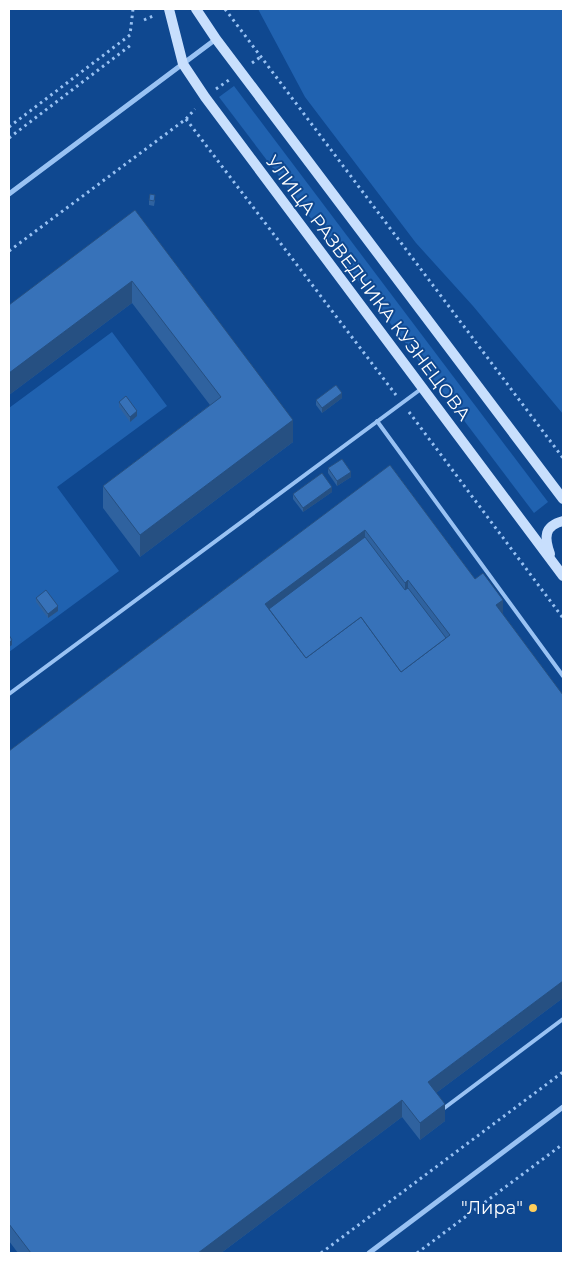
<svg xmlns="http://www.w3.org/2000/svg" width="572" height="1262" font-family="Montserrat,sans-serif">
<rect width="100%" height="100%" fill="#0f4890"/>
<g fill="#2062b0">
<polygon points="258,9 563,9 563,414 473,306 416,243 305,97"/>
<polygon points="234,86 548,502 534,513 219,97"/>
<polygon points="112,332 167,406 57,487 119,571 9,652 9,408"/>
</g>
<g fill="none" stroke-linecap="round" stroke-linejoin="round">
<g stroke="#99c2f3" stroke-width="3" stroke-dasharray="2.5 4" stroke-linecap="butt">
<polyline points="225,9 563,458"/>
<polyline points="144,20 155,15"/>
<polyline points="252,63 262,56"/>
<polyline points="216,89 229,80"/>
<polyline points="186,119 396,395"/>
<polyline points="9,127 130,35 133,9"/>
<polyline points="9,138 131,45"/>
<polyline points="9,251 186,119 195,109"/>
<polyline points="409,412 563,618"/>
<polyline points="321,1253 563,1072"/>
<polyline points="417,1253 563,1144"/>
</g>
<g stroke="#99c2f3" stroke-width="4">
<polyline points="377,421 563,676"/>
<polyline points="9,694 421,389"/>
<polyline points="443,1109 563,1019"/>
</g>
<g stroke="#99c2f3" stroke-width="5">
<polyline points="9,194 216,39"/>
<polyline points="369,1253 563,1107"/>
</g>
<g stroke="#c8dffd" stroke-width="10">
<polyline points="169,9 183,64 205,97 563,576"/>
<polyline points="196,9 216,39 563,499"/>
<path d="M 550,554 C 544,537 544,526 563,521"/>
</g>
</g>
<g fill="#2f629f">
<polygon points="149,200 155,200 154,206 149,205"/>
<polygon points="135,210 293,442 140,557 103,508 103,486 210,405 132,303 9,395"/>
<polygon points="342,398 322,413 316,405 316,400"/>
<polygon points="119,402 137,416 130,422 119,407"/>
<polygon points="390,465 475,579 503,615 563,998 436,1093 445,1121 420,1140 402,1117 221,1253 18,1253 9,1241 9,751"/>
<polygon points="328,468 351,477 337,486 328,473"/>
<polygon points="332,492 303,512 293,499 293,494"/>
<polygon points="36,598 58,611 48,618 36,602"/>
</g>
<g fill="#265082">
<polygon points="132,281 132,303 9,395 9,373"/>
<polygon points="342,393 342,398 322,413 322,408"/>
<polygon points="137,411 137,416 130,422 130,417"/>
<polygon points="293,420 293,442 140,557 140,535"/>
<polygon points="351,472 351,477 337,486 337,481"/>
<polygon points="332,487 332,492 303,512 303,508"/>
<polygon points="365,530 365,547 270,618 265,604"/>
<polygon points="408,580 408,597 405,600 405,583"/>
<polygon points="503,600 503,616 496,605"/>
<polygon points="58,606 58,611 48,618 48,614"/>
<polygon points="12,640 12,645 9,647 9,643"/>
<polygon points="563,981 563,998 428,1099 428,1082"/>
<polygon points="402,1100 402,1117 221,1253 198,1253"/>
<polygon points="445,1104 445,1121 420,1140 420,1123"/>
</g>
<g fill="#3772b9" stroke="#265082" fill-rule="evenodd">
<polygon points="150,194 155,195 154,201 149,200"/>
<polygon points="135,210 293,420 140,535 103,486 221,397 132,281 9,373 9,305"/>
<polygon points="336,385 342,393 322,408 316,400"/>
<polygon points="126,396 137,411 130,417 119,402"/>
<polygon points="342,459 351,472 337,481 328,468"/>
<path d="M 390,465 L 475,579 L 483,573 L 503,600 L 496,605 L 563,695 L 563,981 L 428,1082 L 445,1104 L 420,1123 L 402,1100 L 198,1253 L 31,1253 L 9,1224 L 9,751 ZM 365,530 L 405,583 L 408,580 L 450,635 L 401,672 L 361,617 L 306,658 L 265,604 Z"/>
<polygon points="322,473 332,487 303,508 293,494"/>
<polygon points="365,537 405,590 408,588 446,638 401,672 361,617 306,658 269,609"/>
<polygon points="46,590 58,606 48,614 36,598"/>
<polygon points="9,635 12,640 9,643"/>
</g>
<circle fill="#ffcf5b" stroke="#0f4890" stroke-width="2" cx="533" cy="1208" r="5"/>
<g text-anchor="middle" stroke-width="4" stroke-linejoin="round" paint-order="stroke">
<g font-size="18" fill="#fff" stroke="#0f4890">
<text transform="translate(368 288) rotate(53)" y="6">УЛИЦА РАЗВЕДЧИКА КУЗНЕЦОВА</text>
</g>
<g font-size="18" fill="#fff" stroke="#0f4890" text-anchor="end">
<text x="523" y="1214">"Лира"</text>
</g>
</g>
<rect width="572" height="1262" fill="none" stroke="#ffffff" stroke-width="20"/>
</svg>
